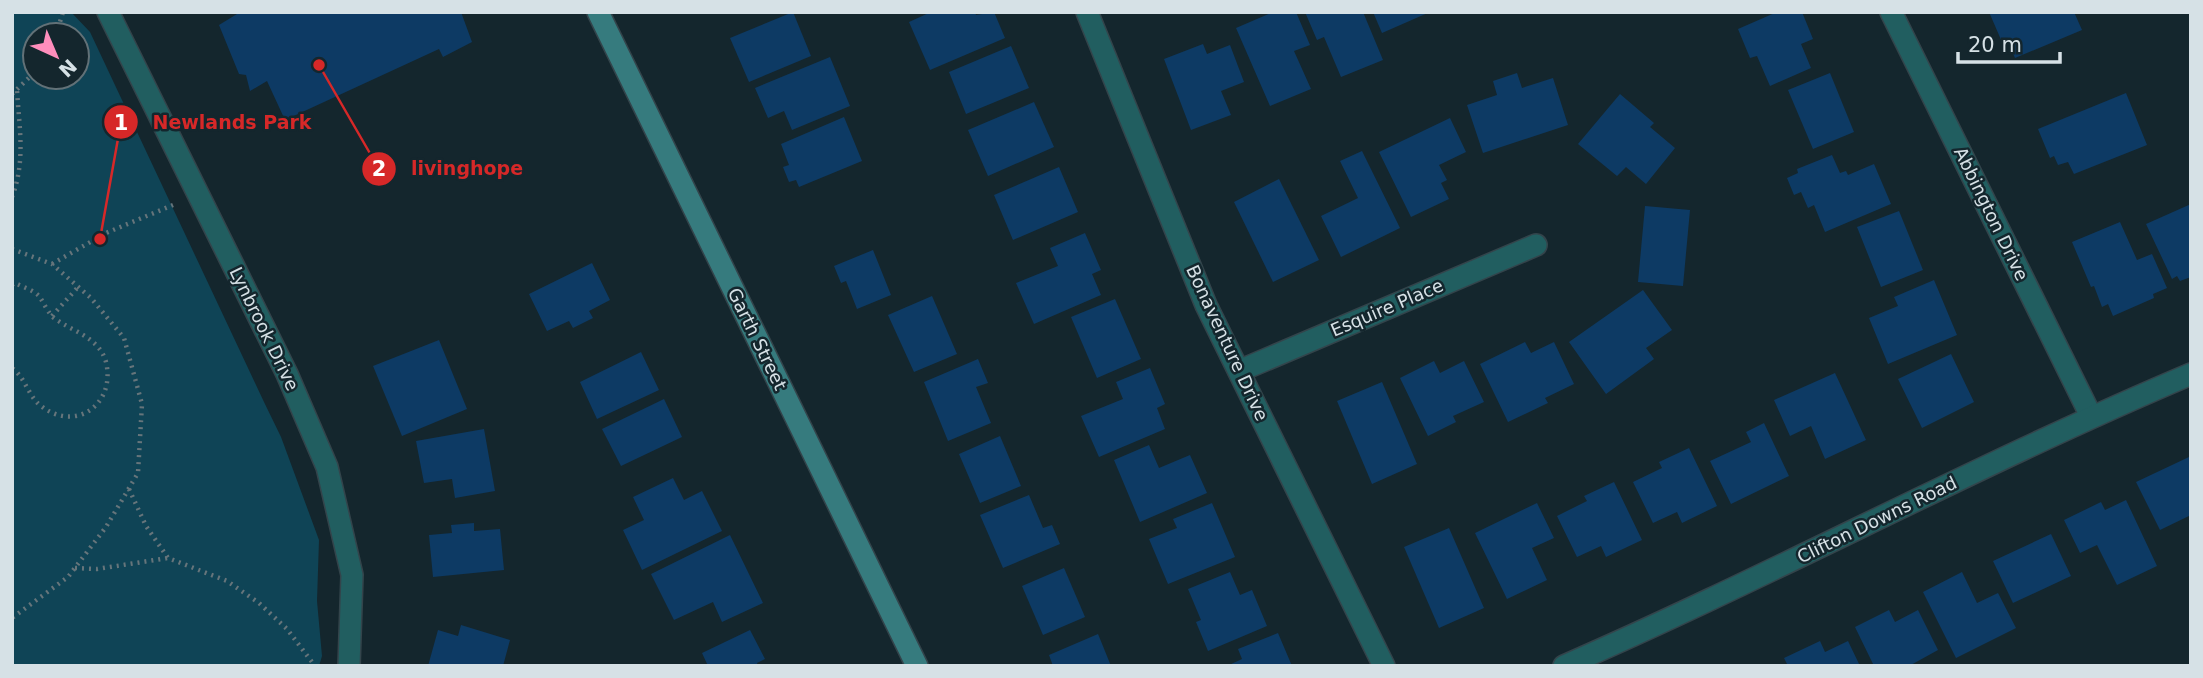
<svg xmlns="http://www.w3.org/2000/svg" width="2203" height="678" font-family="'DejaVu Sans',sans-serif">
<rect width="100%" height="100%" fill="#14262d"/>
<path fill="#0f4456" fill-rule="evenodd" d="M 12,12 L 71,12 L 90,32 L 264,402 L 281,437 L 319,540 L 317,601 L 322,656 L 319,666 L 91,666 L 85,664 L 12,666 ZM 35,35 L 77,35 L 77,77 L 35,77 Z"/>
<g fill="#0d3a64">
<polygon points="235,12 461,12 472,42 443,57 439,49 285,120 267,81 250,91 246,75 239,74 219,25 237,14"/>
<polygon points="793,12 811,56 749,82 730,38"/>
<polygon points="931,12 975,12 976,15 994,12 1005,38 930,70 909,22"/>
<polygon points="1273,12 1296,12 1310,45 1294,51 1311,89 1270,106 1236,28"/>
<polygon points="1305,12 1363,12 1383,60 1341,77 1324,37 1317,40"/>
<polygon points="1373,12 1430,12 1382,33"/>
<polygon points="1777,12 1802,12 1813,39 1801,44 1811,68 1770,86 1757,56 1750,58 1738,29"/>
<polygon points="1989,12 2074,12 2082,30 2015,58 2007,40 2002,42"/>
<polygon points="1203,44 1207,54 1230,45 1244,82 1221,91 1231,115 1191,130 1164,59"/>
<polygon points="1011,46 1029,88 966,114 949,72"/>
<polygon points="830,57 850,106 792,130 784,111 768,118 755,88"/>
<polygon points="1517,73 1522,88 1553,78 1568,125 1483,153 1467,105 1497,95 1493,81"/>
<polygon points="1830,73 1854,132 1813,149 1788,90"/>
<polygon points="2126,93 2147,145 2074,174 2068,162 2058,165 2054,156 2050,158 2038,129"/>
<polygon points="1620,94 1654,123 1650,127 1675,148 1646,184 1626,167 1617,176 1578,144"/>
<polygon points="1034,102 1054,147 988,176 968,130"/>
<polygon points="844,117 862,161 799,187 796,180 789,182 783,167 789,165 781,144"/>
<polygon points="1450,118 1466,152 1439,165 1447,180 1441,183 1449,199 1411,217 1379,152"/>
<polygon points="1362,151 1400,228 1341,257 1321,216 1358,198 1340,161"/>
<polygon points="1832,155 1840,173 1846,171 1848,175 1874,164 1891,204 1825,232 1814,205 1808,208 1801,192 1794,195 1787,178 1798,173 1797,169"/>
<polygon points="1059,167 1078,212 1013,240 994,195"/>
<polygon points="1279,179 1319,260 1273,282 1234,202"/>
<polygon points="2191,204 2191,277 2180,281 2177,276 2172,279 2146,224"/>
<polygon points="1645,206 1690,210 1683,286 1638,282"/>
<polygon points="1899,211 1923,270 1881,287 1857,227"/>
<polygon points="2120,222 2137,260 2152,254 2167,288 2153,294 2154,298 2113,316 2108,304 2102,307 2094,286 2091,287 2072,242"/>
<polygon points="1085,233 1101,270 1092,274 1101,295 1034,324 1016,283 1058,266 1050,248"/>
<polygon points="873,250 891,295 857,309 846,281 841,283 834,266"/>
<polygon points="592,263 610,300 589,311 593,318 573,328 569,321 547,331 529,294"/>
<polygon points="1934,280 1957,335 1888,364 1869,318 1898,306 1894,297"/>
<polygon points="1643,290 1672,330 1646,348 1654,359 1606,394 1569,342"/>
<polygon points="932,296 957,354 914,372 888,315"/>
<polygon points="1115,299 1141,359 1097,378 1071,317"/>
<polygon points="439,340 467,409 402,436 373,366"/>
<polygon points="1525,342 1531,353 1554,342 1574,384 1545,398 1548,403 1508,422 1480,364"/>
<polygon points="641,352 659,390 597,419 580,382"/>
<polygon points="1951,354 1974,402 1922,428 1898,379"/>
<polygon points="978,359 988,383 976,387 991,423 948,441 924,382"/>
<polygon points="1434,361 1440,373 1464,361 1484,402 1453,416 1456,422 1428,436 1400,378"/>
<polygon points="1150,368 1165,404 1157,408 1165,429 1099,457 1081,416 1123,399 1116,382"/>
<polygon points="1835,373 1866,440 1825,459 1811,426 1790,436 1774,400"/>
<polygon points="1382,382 1417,464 1372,484 1337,401"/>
<polygon points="664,399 682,437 621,466 602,429"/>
<polygon points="1764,423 1789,476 1731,504 1710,461 1751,442 1746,432"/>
<polygon points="484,429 495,491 455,498 452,479 424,483 416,441"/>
<polygon points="1000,436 1021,486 980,503 959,454"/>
<polygon points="1149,445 1159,468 1190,455 1207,493 1140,522 1114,460"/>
<polygon points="1689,448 1717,506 1682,523 1677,512 1653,523 1633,482 1662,468 1659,462"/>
<polygon points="2189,457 2191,461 2191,515 2160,530 2136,482"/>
<polygon points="673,478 684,500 702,491 722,531 642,570 623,530 644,520 633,497"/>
<polygon points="1614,482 1642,540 1606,557 1601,546 1577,557 1557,516 1587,501 1584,496"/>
<polygon points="1029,495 1043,528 1052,525 1060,544 1003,568 980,515"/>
<polygon points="2126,500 2157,566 2117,585 2097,545 2080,553 2064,520 2101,502 2105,510"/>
<polygon points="1212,503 1235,557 1168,584 1149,539 1177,528 1173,519"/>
<polygon points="1537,503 1554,538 1532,548 1547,580 1507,599 1475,533"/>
<polygon points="474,523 474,531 500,529 504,570 433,577 429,535 452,533 451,525"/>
<polygon points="1449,528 1484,608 1439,628 1404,547"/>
<polygon points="2051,534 2071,576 2013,603 1993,561"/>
<polygon points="730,535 763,603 722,622 713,602 674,620 651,574"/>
<polygon points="1064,568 1085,617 1043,635 1022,586"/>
<polygon points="1230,572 1240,595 1252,590 1267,626 1208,651 1196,622 1201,620 1188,589"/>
<polygon points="1962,572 1977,603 1998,593 2016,628 1956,658 1923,592"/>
<polygon points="1889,610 1895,622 1918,610 1938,650 1909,666 1874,666 1855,627"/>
<polygon points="461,625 510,640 503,666 428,666 438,630 458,636"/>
<polygon points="750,630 765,659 757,663 758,666 708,666 702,653"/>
<polygon points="1278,633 1292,666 1227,666 1242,659 1238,649"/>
<polygon points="1098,634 1111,666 1053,666 1049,655"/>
<polygon points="1820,641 1825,652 1848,641 1860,666 1788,666 1784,658"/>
</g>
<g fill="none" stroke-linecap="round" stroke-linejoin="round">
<g stroke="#33444b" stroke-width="24">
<g id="street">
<polyline points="108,12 287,374 327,467 352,575 349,666"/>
<polyline points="1087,12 1206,305 1384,666"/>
<polyline points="1891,12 2091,416"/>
<polyline points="1239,371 1536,245"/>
<path d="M 1564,666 C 1775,574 1978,464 2191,374"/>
</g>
</g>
<g stroke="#33444b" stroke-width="24">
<polyline id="secondary" points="598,12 917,666"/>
</g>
<g stroke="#66757b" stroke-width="4.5" stroke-dasharray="2 5" stroke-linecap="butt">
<polyline points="56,35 63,12"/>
<polyline points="12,94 35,72"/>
<path d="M 12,197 C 26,161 19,126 17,90"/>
<polyline points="12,249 52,264 91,298 124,338 142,404 138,473 106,527 68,577 12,618"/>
<polyline points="52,264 106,233 173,205"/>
<path d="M 12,285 L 15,283 C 23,287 33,290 39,296 C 44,303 48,313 54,318 C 73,332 99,337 106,362 C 116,404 76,433 41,406 C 28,396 25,377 12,368"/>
<polyline points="52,316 78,287"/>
<polyline points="129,489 146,526 168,558 227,581 259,603 287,629 315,666"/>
<polyline points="75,568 97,569 168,558"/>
</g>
<use href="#street" stroke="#215e60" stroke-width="21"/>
<use href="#secondary" stroke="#367b7e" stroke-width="21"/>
</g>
<g text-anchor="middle" stroke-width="5" stroke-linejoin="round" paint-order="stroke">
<g font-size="18" fill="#d6e1e6" stroke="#14262d">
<text transform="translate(1991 214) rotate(64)" y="6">Abbington Drive</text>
<text transform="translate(1387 308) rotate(-23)" y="6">Esquire Place</text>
<text transform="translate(264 329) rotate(64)" y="6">Lynbrook Drive</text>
<text transform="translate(757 339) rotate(64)" y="6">Garth Street</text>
<text transform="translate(1227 343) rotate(65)" y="6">Bonaventure Drive</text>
<text transform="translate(1877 520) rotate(-26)" y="6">Clifton Downs Road</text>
</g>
</g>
<path fill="none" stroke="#d62828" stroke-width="2.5" d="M100 239L121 122M319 65L379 169"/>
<g fill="#d62828" stroke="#14262d" stroke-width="2.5">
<circle cx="100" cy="239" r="7"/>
<circle cx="319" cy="65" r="7"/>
<circle cx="121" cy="122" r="18"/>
<circle cx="379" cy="169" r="18"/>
</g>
<g font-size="21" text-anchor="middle" font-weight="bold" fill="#fff">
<text x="121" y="130">1</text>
<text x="379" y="176">2</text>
</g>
<g font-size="19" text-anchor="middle" font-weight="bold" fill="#d62828" stroke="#14262d" stroke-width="5" stroke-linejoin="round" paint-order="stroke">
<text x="232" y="129">Newlands Park</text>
<text x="467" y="175">livinghope</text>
</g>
<rect width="2203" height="678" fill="none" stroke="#d6e1e6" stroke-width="28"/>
<g transform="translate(56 56) rotate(136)"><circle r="33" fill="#14262d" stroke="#627177" stroke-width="2"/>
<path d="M0-5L12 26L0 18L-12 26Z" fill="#fe8ebc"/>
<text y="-10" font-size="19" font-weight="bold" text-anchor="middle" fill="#d6e1e6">N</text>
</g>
<path d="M1958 52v10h102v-10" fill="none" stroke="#d6e1e6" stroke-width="3.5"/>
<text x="1968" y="52" font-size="21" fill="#d6e1e6" stroke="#14262d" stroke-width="5" paint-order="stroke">20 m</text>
</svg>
